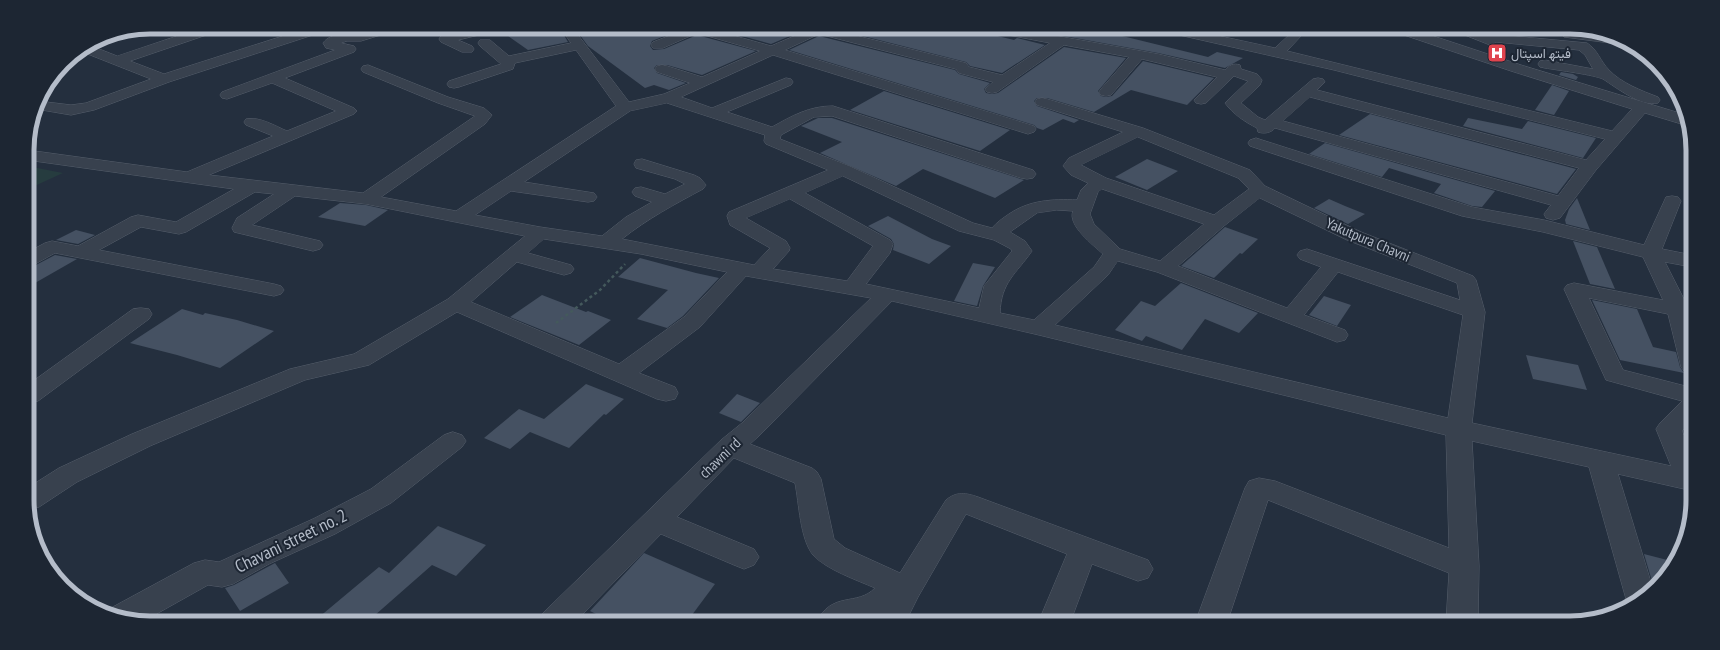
<svg xmlns="http://www.w3.org/2000/svg" width="1720" height="650" font-family="'PT Sans Narrow',Vazirmatn,sans-serif">
<rect width="100%" height="100%" fill="#242f3e"/>
<polygon fill="#263c3f" points="27,166 63,173 28,189"/>
<g fill="#455162">
<polygon points="503,27 559,27 568,42 528,50 501,31"/>
<polygon points="574,27 682,27 682,29 652,41 650,46 653,50 664,49 697,35 756,51 702,75 667,65 657,65 654,68 657,73 686,83 669,90 654,85 645,88 588,46"/>
<polygon points="709,27 802,27 804,30 771,44"/>
<polygon points="869,27 961,27 1014,40 1017,38 1045,45 1002,73 970,66 966,62 855,34"/>
<polygon points="1070,27 1112,27 1106,32 1208,57 1217,52 1243,58 1225,68 1158,53 1058,35 1065,28"/>
<polygon points="819,36 955,70 959,74 990,83 984,89 986,93 992,94 998,93 1064,47 1126,58 1098,91 1101,96 1106,97 1112,96 1143,61 1214,78 1187,105 1131,90 1094,112 1047,98 1037,98 1034,101 1037,106 1079,120 1074,123 1063,119 1043,130 1037,128 1034,125 789,50"/>
<polygon points="1561,72 1573,74 1578,77 1576,80 1559,75"/>
<polygon points="1552,85 1569,91 1554,115 1535,110"/>
<polygon points="884,91 1010,130 980,151 850,110"/>
<polygon points="1370,114 1576,169 1557,194 1339,135"/>
<polygon points="818,118 832,118 1024,180 995,198 923,169 896,186 820,153 842,142 801,126"/>
<polygon points="1468,118 1522,129 1528,121 1596,138 1583,158 1463,126"/>
<polygon points="1325,143 1495,191 1482,207 1472,206 1434,193 1441,184 1389,168 1382,177 1309,154"/>
<polygon points="1147,159 1178,171 1147,190 1115,177"/>
<polygon points="1577,198 1590,230 1566,224 1565,220 1569,209"/>
<polygon points="1329,199 1345,206 1365,214 1348,224 1314,208"/>
<polygon points="340,203 366,205 388,210 365,226 318,217"/>
<polygon points="888,216 932,239 951,246 929,264 893,250 894,244 891,239 868,226"/>
<polygon points="1225,227 1258,239 1242,254 1240,253 1214,278 1181,266"/>
<polygon points="76,230 95,235 78,244 56,240"/>
<polygon points="1573,241 1597,247 1615,289 1590,284"/>
<polygon points="55,255 77,259 28,287 28,267 36,265"/>
<polygon points="640,258 696,273 719,278 683,316 667,328 637,319 668,290 618,277"/>
<polygon points="973,263 995,267 983,286 977,306 954,301"/>
<polygon points="1181,283 1258,313 1239,333 1205,319 1182,350 1146,336 1142,341 1115,330 1141,301 1155,306"/>
<polygon points="542,295 586,312 588,311 611,320 579,345 510,317"/>
<polygon points="1324,296 1351,305 1337,326 1309,315"/>
<polygon points="1592,300 1637,309 1653,347 1676,352 1680,367 1684,373 1620,360"/>
<polygon points="182,309 203,315 205,313 237,320 274,331 220,368 177,355 130,343"/>
<polygon points="1526,355 1578,365 1587,390 1533,379"/>
<polygon points="586,384 624,399 606,415 604,414 569,448 530,432 510,449 484,438 519,409 544,419"/>
<polygon points="737,394 760,403 741,422 719,413"/>
<polygon points="438,526 486,545 456,576 432,565 366,623 312,623 379,567 389,573"/>
<polygon points="644,553 715,584 686,623 614,623 590,611"/>
<polygon points="1644,554 1675,562 1672,568 1654,588"/>
<polygon points="275,563 289,583 240,611 225,588 234,585"/>
</g>
<g fill="none" stroke-linecap="round" stroke-linejoin="round">
<g stroke="#565f6c" stroke-width="1">
<g id="minor">
<polygon points="204,27 223,27 221,30 130,61 164,74 311,27 330,27 328,30 169,82 94,110 71,115 36,109 38,101 71,105 86,103 151,79 80,51 89,45 117,56"/>
<path d="M 380,27 L 399,27 L 397,30 L 361,41 L 347,41 L 341,43 L 354,46 L 356,49 L 354,52 L 285,78 L 354,108 L 357,111 L 354,114 L 209,175 L 363,193 L 475,116 L 438,103 L 363,72 L 361,69 L 363,66 L 368,65 L 448,97 L 484,108 L 492,115 L 485,124 L 381,197 L 456,211 L 616,106 L 576,50 L 515,63 L 513,69 L 459,87 L 454,88 L 449,87 L 447,84 L 449,81 L 501,64 L 480,46 L 478,43 L 480,40 L 490,40 L 509,56 L 571,43 L 560,27 L 572,27 L 629,102 L 664,94 L 690,83 L 657,72 L 655,69 L 657,66 L 662,65 L 667,66 L 702,77 L 760,51 L 697,33 L 663,48 L 653,48 L 651,45 L 653,42 L 684,30 L 683,27 L 703,27 L 771,46 L 806,31 L 803,27 L 831,27 L 830,29 L 966,63 L 969,67 L 1002,75 L 1050,43 L 987,31 L 983,30 L 981,27 L 1008,27 L 1039,33 L 1047,27 L 1058,27 L 1059,29 L 1052,35 L 1158,54 L 1225,70 C 1230,65 1233,63 1240,65 L 1241,69 L 1257,74 L 1262,80 L 1260,85 L 1241,103 L 1258,117 L 1265,120 L 1313,79 L 1318,78 L 1323,79 L 1325,82 L 1317,90 L 1586,160 L 1605,139 L 1334,70 L 1157,30 L 1155,27 L 1178,27 L 1275,48 L 1289,35 L 1290,27 L 1302,27 L 1301,36 L 1287,51 L 1612,131 L 1632,109 L 1511,71 L 1389,30 L 1387,27 L 1406,27 L 1521,65 L 1686,115 L 1689,125 L 1688,126 L 1645,113 L 1596,170 L 1560,218 L 1553,220 L 1546,218 L 1544,214 L 1551,205 L 1275,128 C 1271,133 1264,134 1258,132 L 1257,128 C 1245,122 1233,114 1225,103 L 1248,81 L 1234,76 L 1206,103 L 1201,104 L 1196,103 L 1194,100 L 1217,77 L 1142,59 L 1111,95 L 1106,96 L 1101,95 L 1099,92 L 1101,89 L 1129,57 L 1064,45 L 997,92 L 992,93 L 987,92 L 985,89 L 993,82 L 959,73 L 956,69 L 819,34 L 785,50 L 1034,126 L 1036,129 L 1034,132 L 1028,134 L 773,55 L 681,97 L 712,108 L 786,78 L 791,79 L 793,82 L 791,85 L 727,112 L 772,127 C 792,116 809,106 833,106 L 1033,170 L 1036,174 L 1033,178 L 1027,179 L 1021,178 L 832,116 L 814,117 L 781,135 L 780,139 L 849,166 L 973,223 L 992,228 C 996,223 1003,218 1009,214 C 1030,200 1052,199 1077,200 L 1081,190 L 1088,183 L 1071,175 L 1063,166 L 1069,158 L 1123,132 L 1037,105 L 1035,102 L 1037,99 L 1042,98 L 1047,99 L 1143,128 L 1250,170 L 1265,186 L 1361,232 L 1473,276 L 1476,280 L 1485,312 L 1472,423 L 1671,466 L 1656,429 L 1660,423 L 1682,401 L 1606,380 L 1564,289 L 1567,285 L 1574,283 L 1663,300 L 1643,257 L 1543,232 L 1462,216 L 1250,146 L 1248,143 L 1250,140 L 1256,138 L 1262,140 L 1472,207 L 1544,220 L 1644,245 L 1666,197 L 1672,196 L 1678,197 L 1681,201 L 1662,249 L 1692,255 L 1692,267 L 1665,262 L 1689,309 L 1692,323 L 1693,374 L 1685,372 L 1681,367 L 1668,314 L 1589,298 L 1623,370 L 1693,388 L 1693,420 L 1682,431 L 1693,456 L 1693,491 L 1618,474 L 1653,589 L 1645,597 L 1629,606 L 1626,599 L 1589,467 L 1472,441 L 1479,566 L 1478,623 L 1446,623 L 1449,573 L 1268,500 L 1227,623 L 1195,623 L 1245,488 L 1249,481 L 1259,478 L 1275,481 L 1449,548 L 1446,435 L 1039,335 L 892,301 L 760,435 L 750,444 L 812,468 L 817,472 L 821,479 L 834,539 L 845,548 L 900,573 L 946,500 C 957,491 966,493 978,497 L 1148,560 L 1153,569 L 1148,578 L 1138,581 L 1092,564 L 1070,623 L 1038,623 L 1067,554 L 966,514 L 918,597 L 905,623 L 873,623 L 875,619 L 860,623 L 816,623 C 832,590 857,607 875,588 C 857,580 827,570 813,555 C 800,539 799,503 795,483 L 734,458 L 677,517 L 754,549 L 759,557 L 754,565 L 744,569 L 734,565 L 661,534 L 574,623 L 538,623 L 543,613 L 721,440 L 742,423 L 871,298 L 746,276 L 700,327 L 639,373 L 675,387 L 678,393 L 675,399 L 666,401 L 657,399 L 457,312 L 369,365 L 305,380 L 150,446 L 77,482 L 39,507 L 29,510 L 29,487 L 59,468 L 132,434 L 290,369 L 354,354 L 448,299 L 525,236 L 366,204 L 295,196 L 252,225 L 320,241 L 323,245 L 320,249 L 313,251 L 234,232 L 232,228 L 237,218 L 274,194 L 255,192 L 186,232 L 179,234 L 141,227 L 99,250 L 274,284 L 281,286 L 284,290 L 281,294 L 274,296 L 55,253 L 35,264 L 28,266 L 28,252 L 45,243 L 52,241 L 78,246 L 131,217 L 138,215 L 176,222 L 234,189 L 27,160 L 27,150 L 187,172 L 273,136 L 246,125 L 244,122 L 246,119 C 259,116 275,126 287,131 L 336,111 L 272,83 L 227,99 L 222,98 L 220,95 L 222,92 L 335,50 L 326,48 L 323,43 C 332,31 350,35 362,33 C 368,31 374,29 380,27 ZM 1310,97 L 1579,168 L 1558,196 L 1283,121 ZM 667,103 L 765,135 L 764,141 L 766,144 L 828,170 L 729,212 L 727,216 L 730,225 L 770,248 L 754,265 L 622,239 C 647,219 675,204 703,189 L 706,185 L 700,178 L 694,175 L 642,159 L 636,160 L 634,164 L 636,168 L 675,179 L 685,184 L 665,194 L 641,187 L 635,188 L 632,192 L 635,196 L 652,202 L 626,217 L 602,236 L 540,227 L 475,215 L 511,191 L 588,202 L 594,201 L 597,197 L 594,193 L 524,182 L 630,111 ZM 1138,137 L 1238,178 L 1249,189 L 1214,215 L 1106,178 L 1081,165 ZM 843,176 L 959,231 L 994,240 L 1011,249 L 1012,251 L 984,286 L 979,308 L 866,284 L 890,253 L 893,244 L 890,240 L 805,193 ZM 1102,189 L 1204,224 L 1160,261 L 1120,249 L 1094,224 L 1090,214 L 1098,192 ZM 1260,198 L 1347,240 L 1457,283 L 1460,300 L 1307,249 L 1300,251 L 1297,255 L 1300,259 L 1321,267 L 1287,308 L 1178,266 L 1224,226 ZM 790,199 L 873,246 L 847,281 L 773,269 L 789,251 L 790,248 L 786,241 L 746,218 ZM 1057,210 L 1073,211 C 1067,225 1093,245 1103,254 L 1094,267 L 1034,320 L 1000,313 C 1001,282 1016,274 1032,251 L 1025,241 L 1010,232 L 1037,213 ZM 544,239 L 641,254 L 727,272 L 684,317 L 619,364 L 471,302 L 517,262 L 564,275 L 571,273 L 574,269 L 571,265 L 528,253 ZM 1118,261 L 1157,272 L 1337,342 L 1345,340 L 1348,335 L 1345,330 L 1304,315 L 1338,272 L 1463,315 L 1448,418 L 1055,325 L 1108,275 Z"/>
<polygon points="462,27 502,27 500,30 458,40 472,46 474,49 472,52 462,52 441,42 439,39 441,36 465,30"/>
<path d="M 1450,27 L 1467,27 L 1481,33 L 1587,43 C 1598,50 1600,61 1609,70 C 1621,83 1642,91 1658,97 L 1660,100 L 1658,103 C 1641,107 1617,88 1603,79 C 1595,75 1557,70 1545,68 L 1540,67 L 1538,64 L 1540,61 L 1545,60 L 1593,69 L 1585,55 L 1579,50 L 1496,42 L 1490,45 L 1452,30 Z"/>
<polygon points="1569,30 1612,35 1623,43 1618,44 1564,37 1563,34 1564,31"/>
<polygon points="141,308 149,309 152,314 149,319 38,401 29,403 29,384 133,309"/>
<polygon points="453,432 462,435 466,441 462,447 391,503 335,534 269,564 233,584 222,587 208,585 142,622 111,617 107,614 109,609 194,563 205,560 219,562 315,518 371,489 444,435"/>
</g>
</g>
<polyline stroke="#44595c" stroke-width="2.5" stroke-dasharray="3 3" stroke-linecap="butt" points="556,323 600,290 625,264"/>
<use href="#minor" fill="#38414e" fill-rule="evenodd"/>
</g>
<defs>
<g id="hospital-square" transform="scale(1)"><rect x="-9" y="-9" width="18" height="18" rx="4" fill="#e0444e" stroke="#1d2633"/><path d="M-5-5h3v3.5h4V-5h3V5h-3V1.5h-4V5h-3Z" fill="#fff"/></g>
</defs>
<g fill-rule="evenodd">
<use href="#hospital-square" x="1497" y="53"/>
</g>
<g text-anchor="middle" stroke-width="4" stroke-linejoin="round" paint-order="stroke">
<g font-size="13" fill="#b4bcc9" stroke="#1d2633" text-anchor="start">
<text x="1511" y="58">فیتھ اسپتال</text>
</g>
<g font-size="15" fill="#b4bcc9" stroke="#1d2633">
<text transform="translate(1368 240) rotate(23)" y="5">Yakutpura Chavni</text>
<text transform="translate(720 458) rotate(-44)" y="5">chawni rd</text>
</g>
<g font-size="18" fill="#b4bcc9" stroke="#1d2633">
<text transform="translate(291 541) rotate(-26)" y="6">Chavani street no. 2</text>
</g>
</g>
<path d="M0 0H1720V650H0ZM150 34H1570A116 116 0 0 1 1686 150V500A116 116 0 0 1 1570 616H150A116 116 0 0 1 34 500V150A116 116 0 0 1 150 34Z" fill="#1d2633" fill-rule="evenodd"/>
<path fill="none" stroke="#b4bcc9" stroke-width="5" d="M150 34H1570A116 116 0 0 1 1686 150V500A116 116 0 0 1 1570 616H150A116 116 0 0 1 34 500V150A116 116 0 0 1 150 34Z"/>
</svg>
